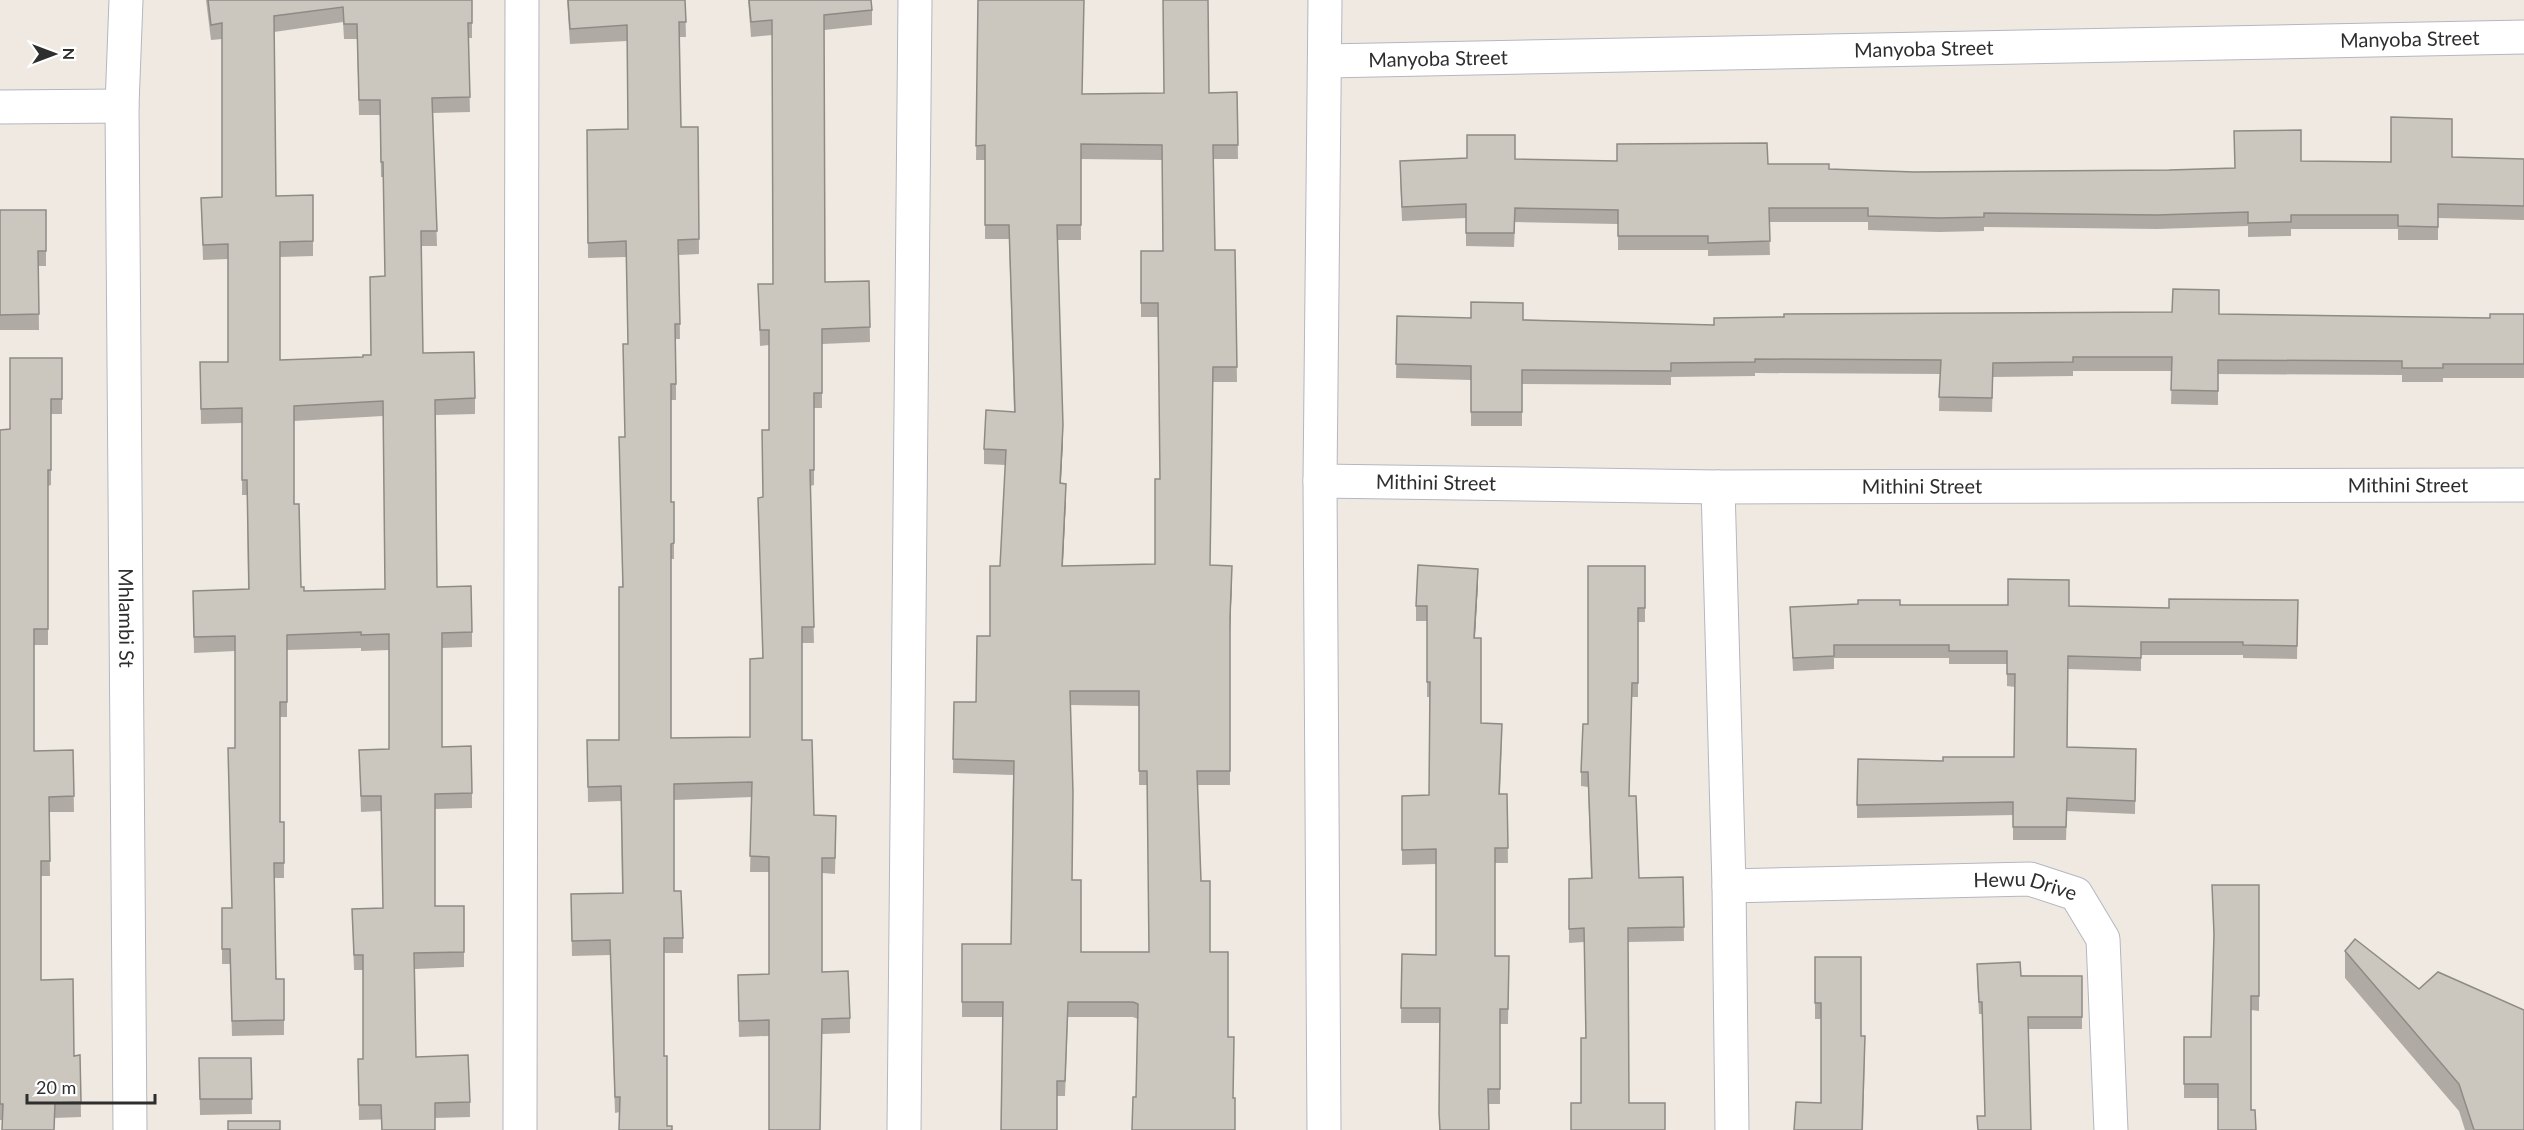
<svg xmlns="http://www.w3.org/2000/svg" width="2524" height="1130" font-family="Lato,sans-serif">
<rect width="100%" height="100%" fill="#efe9e1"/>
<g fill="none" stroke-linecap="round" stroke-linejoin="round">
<g stroke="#b4b7c1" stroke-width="35">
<g id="minor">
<path id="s1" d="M 126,0 L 122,106 L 130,1130"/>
<path id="s2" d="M 1326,61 L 2524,37"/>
<polyline points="0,107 122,106"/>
<path id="s3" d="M 1320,481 L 1718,487 L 2524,485"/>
<polyline points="1718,487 1729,886 1732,1130"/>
<path id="s4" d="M 1729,886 L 2030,879 L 2076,894 L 2103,939 L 2111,1130"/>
<polyline points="520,1130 522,0"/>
<polyline points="904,1130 915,0"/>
<polyline points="1324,1130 1320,481 1325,0"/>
</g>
</g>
<use href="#minor" stroke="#fff" stroke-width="33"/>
</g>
<g fill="#afaba4" fill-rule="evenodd">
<path d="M 206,0 L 472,0 L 472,38 L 468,38 L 470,112 L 433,113 L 437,246 L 421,246 L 423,353 L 475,398 L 475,414 L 436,415 L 437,587 L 472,632 L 472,647 L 442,648 L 442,747 L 472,793 L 472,808 L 435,809 L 435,906 L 464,906 L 464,967 L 415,969 L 416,1057 L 470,1102 L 470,1117 L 359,1120 L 358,1059 L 363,1059 L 363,970 L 354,970 L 352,909 L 383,908 L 381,811 L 361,812 L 359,750 L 389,749 L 389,650 L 361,651 L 361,648 L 287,650 L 287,717 L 280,717 L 280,822 L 284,822 L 284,878 L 274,878 L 276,979 L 284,979 L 284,1035 L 232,1036 L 230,964 L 222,964 L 222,908 L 232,908 L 235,748 L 235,651 L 194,653 L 193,591 L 248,589 L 247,495 L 242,495 L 242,423 L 201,424 L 200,362 L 228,362 L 228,259 L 203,260 L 201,198 L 222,197 L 222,39 L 211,40 ZM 343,22 L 344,39 L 357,39 L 359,115 L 380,115 L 381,177 L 383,177 L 385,276 L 371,355 L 363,357 L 280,360 L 280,257 L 313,256 L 313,195 L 276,196 L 274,32 ZM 383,416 L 385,589 L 304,591 L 301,587 L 294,504 L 294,421 Z"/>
<polygon points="567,0 685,0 686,37 679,37 681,127 698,127 699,254 679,255 680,339 676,339 676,400 671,400 671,502 674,502 674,559 671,559 671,738 750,737 762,658 763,497 769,430 769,345 760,346 758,284 773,284 772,35 751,37 748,0 871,0 872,10 872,25 824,30 825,282 869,281 870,342 822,344 822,408 814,408 814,485 810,486 814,643 802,643 802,740 814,815 836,831 835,874 822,873 822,972 850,1018 850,1033 739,1037 738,975 769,974 769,872 750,872 752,797 674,800 674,891 683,938 683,953 664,953 664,1056 667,1126 672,1130 620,1112 615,1113 610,955 572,956 571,894 622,893 621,801 588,802 587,740 619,740 625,437 628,344 626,257 588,258 587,130 628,129 627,41 570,44"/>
<path d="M 978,0 L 1083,94 L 1237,92 L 1238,159 L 1213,159 L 1215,250 L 1235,250 L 1237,382 L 1213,382 L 1210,565 L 1232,580 L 1230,632 L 1230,785 L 1197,785 L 1136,1097 L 1138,1019 L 1133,1017 L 1068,1017 L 1065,1096 L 1057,1096 L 1002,1017 L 962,1017 L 962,944 L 1011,944 L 1013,775 L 953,773 L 954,702 L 976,702 L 990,636 L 1000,566 L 1006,465 L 984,464 L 984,449 L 1014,412 L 1009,239 L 985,239 L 985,160 L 976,160 ZM 1081,159 L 1162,160 L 1163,251 L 1141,251 L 1141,317 L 1158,317 L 1160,479 L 1155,564 L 1063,566 L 1066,498 L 1061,483 L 1063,440 L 1058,240 L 1081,240 ZM 1070,705 L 1139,706 L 1139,785 L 1147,785 L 1149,952 L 1081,952 L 1072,880 Z"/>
<polygon points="2452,157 2524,159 2524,220 2438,218 2438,240 2398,240 2398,229 2291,229 2291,236 2248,237 2248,226 2157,229 1984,227 1984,231 1939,232 1868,230 1868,222 1769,222 1770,255 1708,256 1708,250 1618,250 1618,224 1515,222 1514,247 1466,246 1466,218 1402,221 1400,175 1400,161 1467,158 1768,164 1829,169 1914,172 2169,170 2234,168 2301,161 2391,162"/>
<polygon points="0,210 46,210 46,266 38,266 39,330 0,330"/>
<polygon points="2219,314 2490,318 2524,314 2524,378 2443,378 2443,382 2402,382 2402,375 2218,374 2218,405 2171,404 2172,371 2073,371 2073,376 1993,377 1992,412 1939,411 1940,374 1755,373 1755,376 1671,377 1671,385 1522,384 1522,426 1471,426 1471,380 1396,378 1397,316 1714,325"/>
<polygon points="62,358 62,414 51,414 51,485 48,486 48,645 34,645 34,751 73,750 74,812 49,812 50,876 41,876 41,980 74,1056 80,1055 81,1117 0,1120 0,430 10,429"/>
<polygon points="1645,566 1645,622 1638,622 1638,697 1632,697 1629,796 1639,878 1683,877 1684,941 1628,942 1581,1103 1586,1038 1584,942 1569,943 1569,879 1591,878 1588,787 1581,786 1581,772 1588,724"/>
<polygon points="1478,583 1475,638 1481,723 1502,738 1500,794 1507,794 1508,863 1495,863 1495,956 1509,956 1508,1024 1500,1024 1500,1104 1488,1104 1489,1130 1439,1130 1440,1023 1401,1023 1402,954 1436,955 1436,864 1402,865 1402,796 1429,795 1430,697 1427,697 1427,621 1416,621 1416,606"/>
<polygon points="2298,600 2297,659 2243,658 2243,655 2141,655 2141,671 2068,669 2067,747 2136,749 2135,814 2067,811 2066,840 2013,840 2013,815 1857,818 1857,805 1943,761 2014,757 2015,687 2007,686 2007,664 1949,664 1949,658 1834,658 1834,669 1793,671 1790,607 1900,605 2069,606 2169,608"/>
<polygon points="2212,885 2259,885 2259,1011 2251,1010 2251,1110 2256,1130 2218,1098 2184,1098 2184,1037 2211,1037 2214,942"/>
<polygon points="2345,951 2419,989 2524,1130 2465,1130 2459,1111 2345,978"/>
<polygon points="1815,957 1861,1036 1865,1051 1863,1130 1794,1130 1821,1103 1821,1019 1815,1019"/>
<polygon points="1977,975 2082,976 2082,1029 2028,1029 1985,1116 1982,1014 1979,1014"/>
<polygon points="199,1058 251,1058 252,1114 200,1115"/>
</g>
<g fill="#8e8b86">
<polygon points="1063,425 1063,440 1060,498 1060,483"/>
<polygon points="1066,484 1066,498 1062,580 1062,566"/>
<polygon points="1232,566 1232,580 1230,632 1230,617"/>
<polygon points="1478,569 1478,583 1474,653 1474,638"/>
</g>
<g fill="#cbc7bf" stroke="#8e8b86" stroke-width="1.5" fill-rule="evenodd">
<path d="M 208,0 L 472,0 L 472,23 L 468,23 L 470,97 L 432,98 L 437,231 L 421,231 L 423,353 L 474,352 L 475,398 L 435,400 L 437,587 L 471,586 L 472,632 L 442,633 L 442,747 L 471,746 L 472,793 L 435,794 L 435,906 L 464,906 L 464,952 L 414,953 L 416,1057 L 468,1055 L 470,1102 L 435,1103 L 435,1130 L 382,1130 L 381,1105 L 359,1105 L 358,1059 L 363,1059 L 363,955 L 354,955 L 352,909 L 383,908 L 381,796 L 361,796 L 359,750 L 389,749 L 389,634 L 361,635 L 361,632 L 287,635 L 287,702 L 280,702 L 280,822 L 284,822 L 284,863 L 274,863 L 276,979 L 284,979 L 284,1020 L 232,1021 L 230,949 L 222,949 L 222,908 L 232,908 L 228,748 L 235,748 L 235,636 L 194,637 L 193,591 L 249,589 L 247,480 L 242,480 L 242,408 L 201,409 L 200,362 L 228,362 L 228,244 L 203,245 L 201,198 L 222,197 L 222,23 L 211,25 ZM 343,7 L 344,24 L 357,24 L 359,100 L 380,100 L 381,162 L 383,162 L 385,276 L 370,277 L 371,355 L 363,355 L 363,357 L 280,360 L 280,242 L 313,241 L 313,195 L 276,196 L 274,16 ZM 383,401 L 385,589 L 304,591 L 304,587 L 301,587 L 299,504 L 294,504 L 294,406 Z"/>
<polygon points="568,0 685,0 686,22 679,22 681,127 698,127 699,239 678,240 680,324 675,324 676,384 671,384 671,502 674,502 674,543 671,544 671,738 750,737 750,659 763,658 758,498 763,497 762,430 769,430 769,330 760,330 758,284 773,284 772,20 751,22 749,0 871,0 872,10 824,15 825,282 869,281 870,327 822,329 822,393 814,393 814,470 810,470 814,627 802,627 802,740 812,740 814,815 836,816 835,858 822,858 822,972 848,971 850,1018 822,1019 820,1130 769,1130 769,1020 739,1021 738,975 769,974 769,857 750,856 752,782 674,784 674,891 681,891 683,938 664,938 664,1056 667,1056 667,1126 672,1126 672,1130 619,1130 620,1097 615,1097 610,940 572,941 571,894 623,893 621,786 588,787 587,740 619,740 619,587 623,587 619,437 625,437 623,344 628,344 626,241 588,243 587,130 628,129 627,25 570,29"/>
<path d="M 978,0 L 1084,0 L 1082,94 L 1164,93 L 1163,0 L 1208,0 L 1209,93 L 1237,92 L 1238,145 L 1213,145 L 1215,250 L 1235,250 L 1237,367 L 1213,367 L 1210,565 L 1232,566 L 1230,617 L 1230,771 L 1197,771 L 1201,881 L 1210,881 L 1210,952 L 1228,952 L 1228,1037 L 1234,1037 L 1233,1098 L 1235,1098 L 1235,1130 L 1132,1130 L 1133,1097 L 1136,1097 L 1138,1004 L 1133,1002 L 1068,1002 L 1065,1081 L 1057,1081 L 1057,1130 L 1001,1130 L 1003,1002 L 962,1002 L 962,944 L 1011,944 L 1014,761 L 953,759 L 954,702 L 976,702 L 977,636 L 990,636 L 990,566 L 1000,566 L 1006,450 L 984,449 L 986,410 L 1015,412 L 1009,225 L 985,225 L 985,145 L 976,146 ZM 1081,144 L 1162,145 L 1163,251 L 1141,251 L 1141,303 L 1158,303 L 1160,479 L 1155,479 L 1155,564 L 1062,566 L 1066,484 L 1060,483 L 1063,425 L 1057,225 L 1081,225 ZM 1070,691 L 1139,691 L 1139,771 L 1147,771 L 1149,952 L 1081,952 L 1081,880 L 1072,880 L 1073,792 Z"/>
<polygon points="2391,117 2452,119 2452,157 2524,159 2524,206 2438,204 2438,227 2398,226 2398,215 2291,215 2291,222 2248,223 2248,212 2157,215 1984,213 1984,217 1939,218 1868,216 1868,208 1769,208 1770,241 1708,243 1708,236 1618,236 1618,210 1515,208 1514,233 1466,233 1466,204 1402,207 1400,161 1467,158 1467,135 1515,135 1515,159 1617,161 1617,144 1767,143 1768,164 1829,164 1829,169 1914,172 2169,170 2235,168 2234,131 2301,130 2301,161 2391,162"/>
<polygon points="0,210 46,210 46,251 38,251 39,314 0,315"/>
<polygon points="2173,289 2219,290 2219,314 2490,318 2490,314 2524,314 2524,364 2443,364 2443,368 2402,368 2402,361 2218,360 2218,391 2171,390 2172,357 2073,357 2073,362 1993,363 1992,398 1939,397 1941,360 1755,359 1755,362 1671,363 1671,371 1522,370 1522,412 1471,412 1471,366 1396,364 1397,316 1471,318 1471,302 1523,303 1523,320 1714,325 1714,318 1784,317 1784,314 2172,312"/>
<polygon points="10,358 62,358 62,399 51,399 51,470 48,470 48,629 34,629 34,751 73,750 74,796 49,797 50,861 41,861 41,980 73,979 74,1056 80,1055 81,1102 55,1103 54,1130 2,1130 3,1104 0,1104 0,430 10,429"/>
<polygon points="1418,565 1478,569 1474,638 1481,638 1481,723 1502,724 1499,794 1507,794 1508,848 1495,848 1495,956 1509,956 1508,1009 1500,1009 1500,1089 1488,1089 1489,1130 1440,1130 1439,1113 1440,1008 1401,1008 1402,954 1436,955 1436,849 1402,850 1402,796 1429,795 1430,682 1427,682 1427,606 1416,606"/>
<polygon points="1588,566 1645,566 1645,608 1638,608 1638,683 1632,683 1629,796 1636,796 1639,878 1683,877 1684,927 1628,928 1629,1103 1665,1103 1665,1130 1571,1130 1571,1103 1581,1103 1581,1038 1586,1038 1584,928 1569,929 1569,879 1592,878 1588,772 1581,772 1583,724 1588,724"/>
<polygon points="2008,579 2069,580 2069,606 2169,608 2169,599 2298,600 2297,646 2243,645 2243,642 2141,642 2141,658 2068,656 2067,747 2136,749 2135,801 2067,798 2066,827 2013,827 2013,802 1857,805 1858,759 1943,761 1943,757 2014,757 2015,674 2007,674 2007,651 1949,651 1949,645 1834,645 1834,656 1793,658 1790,607 1858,604 1858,600 1900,600 1900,605 2008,605"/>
<polygon points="2212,885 2259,885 2259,996 2251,996 2251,1110 2255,1110 2256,1130 2218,1130 2218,1084 2184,1084 2184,1037 2211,1037 2214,934"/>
<polygon points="2355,939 2419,989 2438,972 2524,1010 2524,1130 2474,1130 2459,1084 2345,951"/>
<polygon points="1815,957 1861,957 1861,1036 1865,1036 1862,1130 1794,1130 1796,1102 1821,1103 1821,1003 1815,1003"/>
<polygon points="2020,962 2021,976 2082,976 2082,1017 2028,1017 2031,1130 1978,1130 1977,1116 1985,1116 1982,1002 1979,1002 1977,964"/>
<polygon points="199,1058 251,1058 252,1099 200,1099"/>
<rect x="228" y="1121" width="52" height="9"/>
</g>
<g text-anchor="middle" stroke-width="4.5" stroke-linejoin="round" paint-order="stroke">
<g font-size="20" fill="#2e2e2e" stroke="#fff">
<text dy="7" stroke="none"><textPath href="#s2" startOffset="1084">Manyoba Street</textPath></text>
<text dy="7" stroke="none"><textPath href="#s2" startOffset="598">Manyoba Street</textPath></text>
<text dy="7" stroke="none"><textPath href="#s2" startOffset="112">Manyoba Street</textPath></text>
<text dy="7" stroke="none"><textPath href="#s3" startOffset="116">Mithini Street</textPath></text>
<text dy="7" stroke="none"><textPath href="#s3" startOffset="1088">Mithini Street</textPath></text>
<text dy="7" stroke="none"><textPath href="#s3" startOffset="602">Mithini Street</textPath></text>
<text dy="7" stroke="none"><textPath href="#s1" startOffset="618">Mhlambi St</textPath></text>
<text dy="7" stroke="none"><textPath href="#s4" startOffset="297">Hewu Drive</textPath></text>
</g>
</g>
<g transform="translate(54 54) rotate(90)" stroke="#ffffff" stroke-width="4.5" paint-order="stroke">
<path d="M0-4.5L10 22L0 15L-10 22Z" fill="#2e2e2e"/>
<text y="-9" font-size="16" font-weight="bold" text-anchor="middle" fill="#2e2e2e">N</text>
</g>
<path d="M27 1094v9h128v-9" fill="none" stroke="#2e2e2e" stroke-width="3"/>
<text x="36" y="1094" font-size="18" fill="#2e2e2e" stroke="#ffffff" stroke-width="4.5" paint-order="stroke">20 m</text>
</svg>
